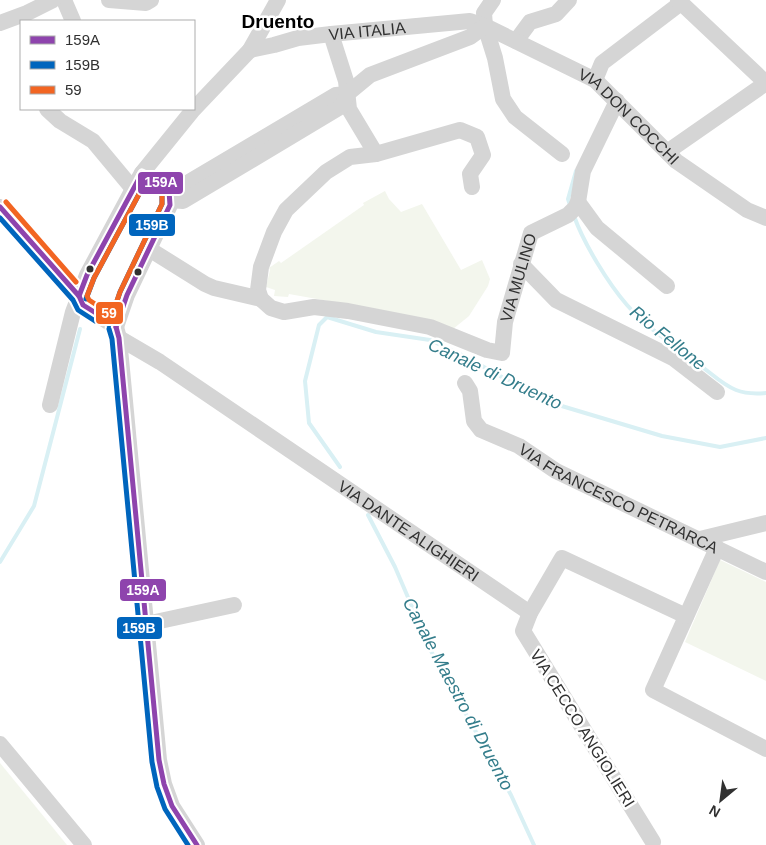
<svg xmlns="http://www.w3.org/2000/svg" width="766" height="845" font-family="Arial,sans-serif">
<rect width="100%" height="100%" fill="#fff"/>
<g fill="#f3f6ed">
<polygon points="385,191 389,199 401,212 422,204 461,270 482,260 490,279 488,286 469,316 453,329 390,312 289,294 288,297 274,296 275,290 266,287 270,270 269,268 279,261 281,263 364,205 363,203"/>
<polygon points="720,560 766,582 766,681 685,642"/>
<polygon points="0,763 67,845 0,845"/>
</g>
<g fill="none" stroke-linecap="round" stroke-linejoin="round">
<g stroke="#d9f0f4" stroke-width="4">
<polyline points="570,205 568,199 576,171"/>
<path d="M 574,216 C 584,244 608,283 627,305 C 648,329 676,347 701,366 C 712,374 723,385 736,390 C 746,394 755,394 766,393"/>
<polyline points="340,467 309,423 305,381 319,325 327,317 376,332 430,340 464,356 545,401 662,436 720,447 766,438"/>
<polyline points="368,515 395,567 431,651 511,795 534,845"/>
<polyline points="0,562 34,506 80,329"/>
</g>
<g stroke="#d5d5d5" stroke-width="16">
<polyline points="64,0 73,21"/>
<polyline points="109,0 146,3 151,0"/>
<polyline points="493,0 484,13 485,26 495,58 503,99 515,117 562,154"/>
<polyline points="0,23 27,13 53,0"/>
<polyline points="331,34 346,81 349,109 376,154"/>
<polyline points="516,41 530,22 556,14 569,0"/>
<path id="s1" d="M 250,50 L 274,45 L 298,38 L 331,34 L 470,21 L 485,26 L 595,80 L 676,161 L 747,210 L 766,218"/>
<polyline points="595,80 602,63 681,3"/>
<polyline points="47,109 60,121 93,141 133,189"/>
<polyline points="667,152 766,83 678,0"/>
<path id="s2" d="M 472,187 L 470,174 L 483,155 L 477,137 L 460,130 L 376,154 L 350,157 L 326,172 L 286,210 L 274,232 L 261,267 L 258,290 L 261,299 L 271,308 L 284,312 L 314,307 L 348,311 L 430,327 L 487,350 L 502,353 L 505,322 L 531,233 L 568,215 L 575,208 L 578,202 L 583,171 L 617,101"/>
<polyline points="169,191 174,191 336,95 347,94"/>
<polyline points="170,200 183,201 342,106 347,94 370,75 470,37 485,26"/>
<polyline points="578,202 597,228 667,286"/>
<polyline points="0,207 79,296 83,305 116,327"/>
<polyline points="149,249 205,284 214,288 261,299"/>
<polyline points="521,264 556,300 673,358 717,392"/>
<polyline points="116,327 119,338 159,760 164,784 172,806 197,845"/>
<polyline points="116,327 127,295 170,205 169,191 160,182 142,173"/>
<path id="s3" d="M 119,338 L 160,362 L 530,613"/>
<path id="s4" d="M 465,383 L 470,391 L 474,421 L 481,430 L 519,446 L 556,471 L 766,572"/>
<polyline points="50,405 73,312 87,275 133,189 142,173 193,110 250,50 278,0"/>
<polyline points="700,539 766,523"/>
<polyline points="717,548 653,690 766,749"/>
<polyline points="146,624 234,605"/>
<polyline points="0,744 84,845"/>
<polyline points="653,842 523,631 530,613 562,558 686,616"/>
</g>
<g stroke="#fff" stroke-width="9">
<g id="bus-1">
<polyline points="0,207 79,296 83,305 99,315"/>
<polyline points="79,296 87,275 142,173 160,182 169,191 170,205 127,295 116,327"/>
<polyline points="116,327 119,338 159,760 164,784 172,806 197,845"/>
</g>
</g>
<g stroke="#fff" stroke-width="9">
<g id="bus-2">
<polyline points="0,218 73,300 78,310 95,321"/>
<polyline points="86,299 94,278 145,183 156,188 162,194 162,204 120,292 109,325"/>
<polyline points="109,329 112,339 152,762 157,787 165,809 188,845"/>
</g>
</g>
<g stroke="#fff" stroke-width="9">
<g id="bus-3">
<polygon points="145,183 156,188 162,194 162,204 120,292 112,315 89,300 87,296 94,278"/>
<polyline points="6,202 76,282"/>
</g>
</g>
<use href="#bus-1" stroke="#8e44ad" stroke-width="5"/>
<use href="#bus-2" stroke="#0065bd" stroke-width="5"/>
<use href="#bus-3" stroke="#f26522" stroke-width="5"/>
</g>
<g fill="#313131" stroke="#fff" stroke-width="2">
<circle cx="90" cy="269" r="4.5"/>
<circle cx="138" cy="272" r="4.5"/>
</g>
<g text-anchor="middle" stroke-width="5" stroke-linejoin="round" paint-order="stroke">
<g font-size="16" fill="#313131" stroke="#fff">
<text dy="6" stroke="none"><textPath href="#s1" startOffset="119">VIA ITALIA</textPath></text>
<text dy="6" stroke="none"><textPath href="#s1" startOffset="410">VIA DON COCCHI</textPath></text>
<text dy="6" stroke="none"><textPath href="#s2" startOffset="695">VIA MULINO</textPath></text>
<text dy="6" stroke="none"><textPath href="#s4" startOffset="205">VIA FRANCESCO PETRARCA</textPath></text>
<text dy="6" stroke="none"><textPath href="#s3" startOffset="348">VIA DANTE ALIGHIERI</textPath></text>
<text transform="translate(583 728) rotate(58)" y="6">VIA CECCO ANGIOLIERI</text>
</g>
<g font-size="18" font-style="italic" fill="#347d8b" stroke="#fff">
<text transform="translate(668 338) rotate(39)" y="6">Rio Fellone</text>
<text transform="translate(495 374) rotate(25)" y="6">Canale di Druento</text>
<text transform="translate(458 694) rotate(62)" y="6">Canale Maestro di Druento</text>
</g>
<g font-size="19" font-weight="bold" fill="#000" stroke="#fff">
<text x="278" y="28">Druento</text>
</g>
</g>
<g stroke="#fff" stroke-width="2">
<rect x="137" y="171" width="47" height="24" rx="5" fill="#8e44ad"/>
<rect x="128" y="213" width="48" height="24" rx="5" fill="#0065bd"/>
<rect x="95" y="301" width="29" height="24" rx="5" fill="#f26522"/>
<rect x="119" y="578" width="48" height="24" rx="5" fill="#8e44ad"/>
<rect x="116" y="616" width="47" height="24" rx="5" fill="#0065bd"/>
</g>
<g font-size="14" text-anchor="middle" font-weight="bold" fill="#fff">
<text x="161" y="187">159A</text>
<text x="152" y="230">159B</text>
<text x="109" y="318">59</text>
<text x="143" y="595">159A</text>
<text x="139" y="633">159B</text>
</g>
<rect x="20" y="20" width="175" height="90" fill="#ffffff" stroke="#adadad"/>
<rect x="30" y="36" width="25" height="8" fill="#8e44ad" stroke="#adadad"/>
<text x="65" y="45" font-size="15" fill="#313131">159A</text>
<rect x="30" y="61" width="25" height="8" fill="#0065bd" stroke="#adadad"/>
<text x="65" y="70" font-size="15" fill="#313131">159B</text>
<rect x="30" y="86" width="25" height="8" fill="#f26522" stroke="#adadad"/>
<text x="65" y="95" font-size="15" fill="#313131">59</text>
<g transform="translate(721 800) rotate(209)" stroke="#ffffff" stroke-width="4" paint-order="stroke">
<path d="M0-4L9 19L0 12L-9 19Z" fill="#313131"/>
<text y="-8" font-size="14" font-weight="bold" text-anchor="middle" fill="#313131">N</text>
</g>
</svg>
